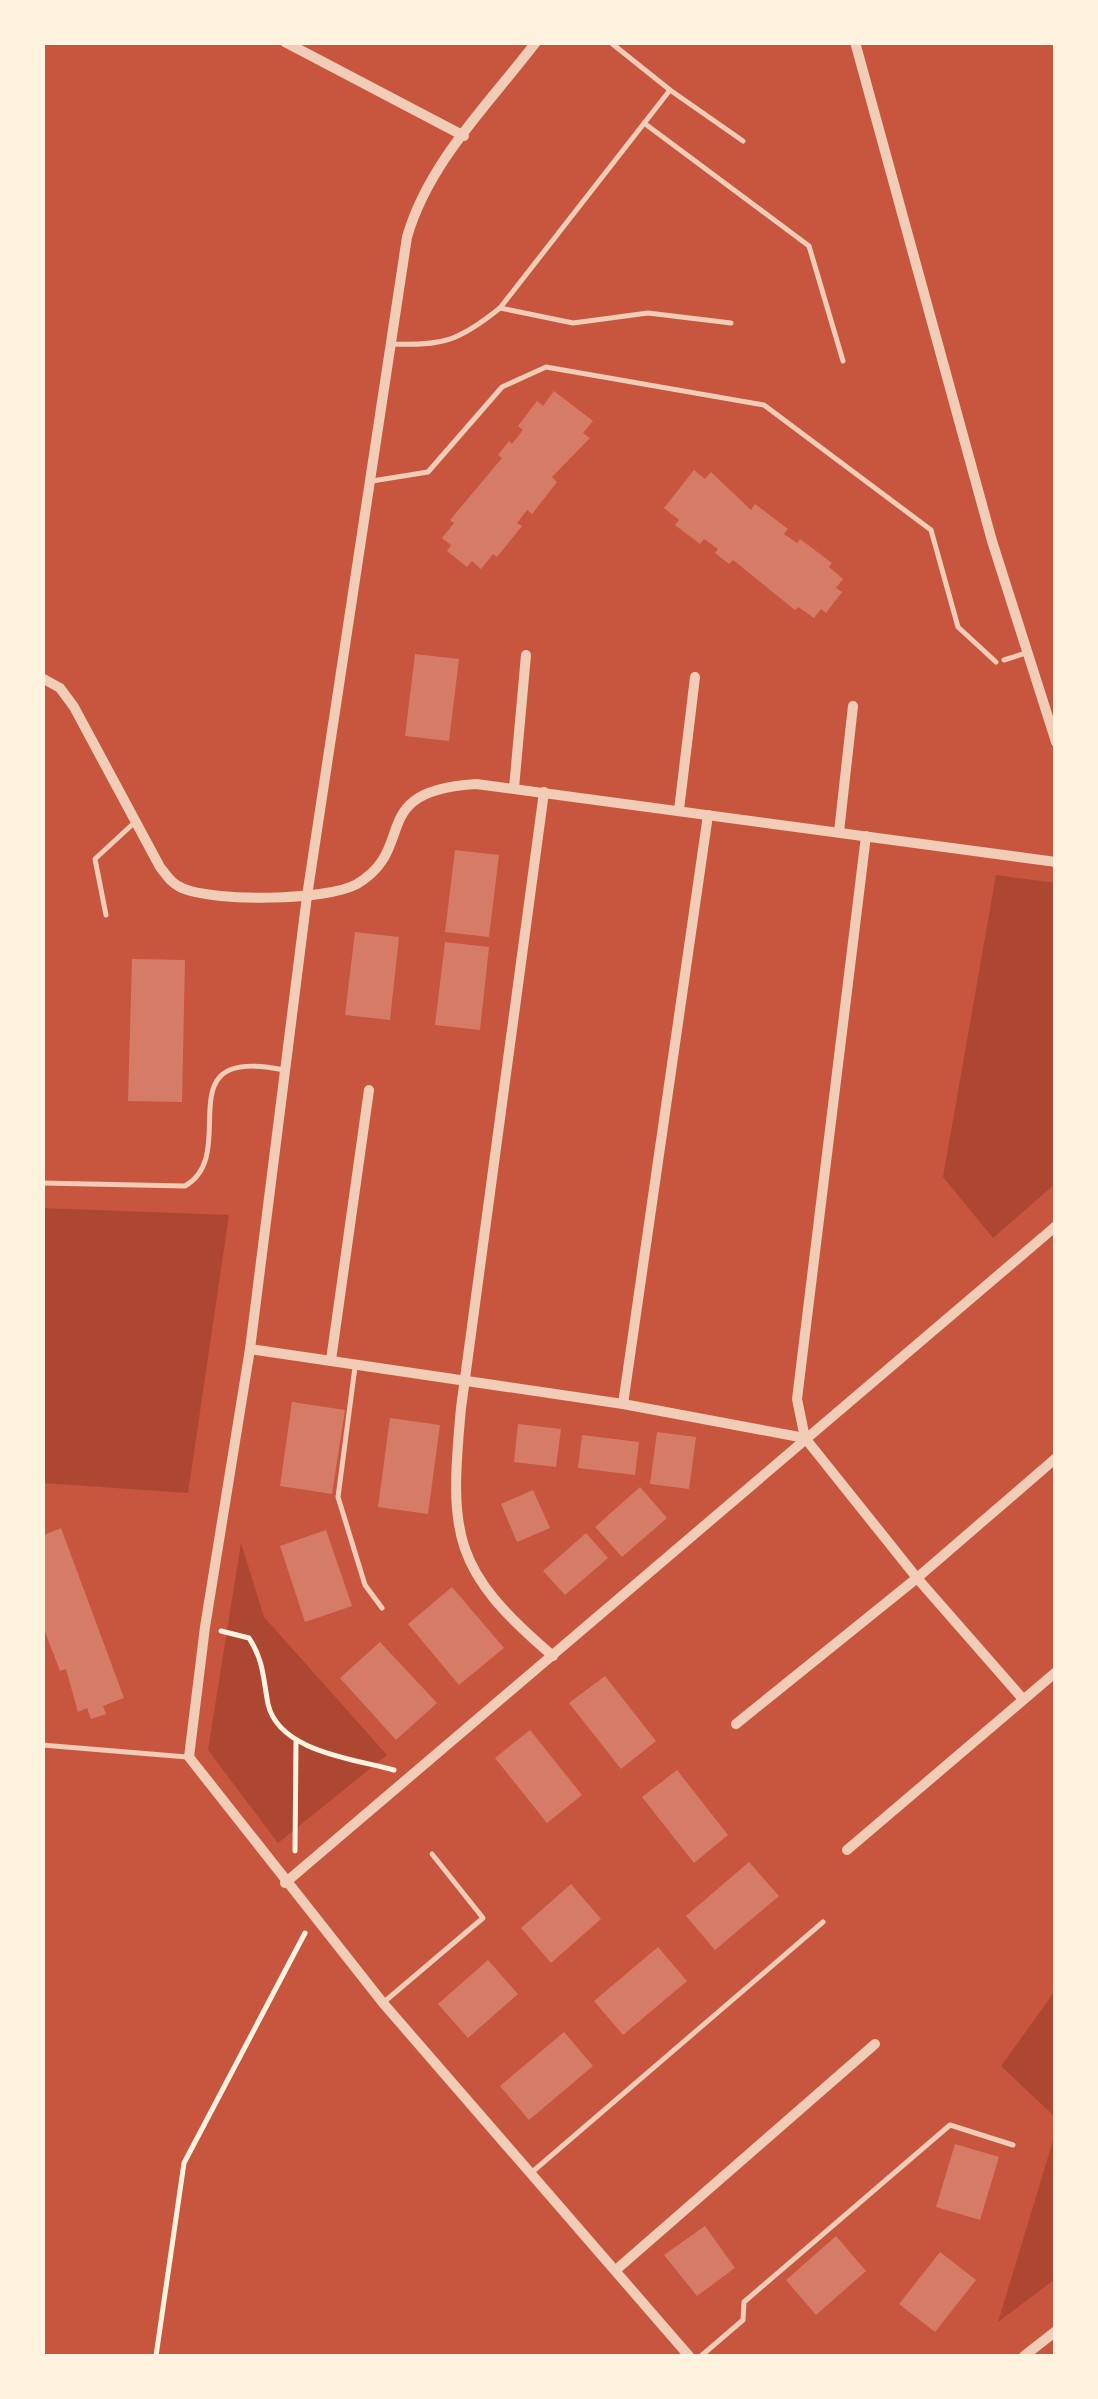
<svg xmlns="http://www.w3.org/2000/svg" width="1098" height="2399" font-family="'Playfair Display',serif">
<rect width="100%" height="100%" fill="#c8553d"/>
<g fill="#ae4732">
<polygon points="996,875 1055,883 1056,1183 993,1238 943,1177"/>
<polygon points="42,1208 229,1215 188,1493 43,1483"/>
<polygon points="241,1543 264,1617 387,1755 278,1843 208,1750"/>
<polygon points="1055,1991 1055,2117 1001,2066"/>
<polygon points="1055,2134 1055,2279 998,2322"/>
</g>
<g fill="#d67c66">
<polygon points="554,391 593,421 583,433 590,438 552,477 557,482 532,514 527,510 517,523 522,526 497,557 493,554 481,569 472,561 467,567 447,551 451,545 442,538 454,523 450,520 502,458 498,455 509,441 512,444 523,430 518,426 537,401 543,406"/>
<polygon points="694,470 705,479 711,472 751,510 755,504 788,529 784,534 797,543 800,539 832,563 829,567 843,579 836,588 842,592 826,613 821,609 814,618 798,607 795,610 733,560 729,564 715,553 718,549 704,539 700,544 675,525 679,520 664,508"/>
<polygon points="415,654 459,659 449,741 405,736"/>
<polygon points="455,850 499,855 489,937 445,932"/>
<polygon points="355,932 399,937 390,1020 345,1015"/>
<polygon points="445,942 489,947 480,1030 435,1025"/>
<polygon points="132,959 185,960 182,1102 128,1101"/>
<polygon points="292,1402 345,1410 332,1494 280,1486"/>
<polygon points="390,1418 440,1425 428,1514 378,1507"/>
<polygon points="518,1424 561,1429 556,1467 514,1462"/>
<polygon points="657,1432 696,1437 689,1489 650,1484"/>
<polygon points="582,1435 639,1442 635,1475 578,1468"/>
<polygon points="640,1487 667,1518 622,1557 595,1527"/>
<polygon points="533,1490 550,1528 517,1542 501,1504"/>
<polygon points="61,1528 124,1698 103,1706 106,1714 91,1719 87,1708 78,1712 66,1669 60,1671 42,1624 42,1536"/>
<polygon points="326,1530 352,1606 305,1622 280,1546"/>
<polygon points="586,1533 608,1558 565,1595 543,1571"/>
<polygon points="452,1587 504,1648 459,1685 408,1624"/>
<polygon points="380,1642 437,1703 396,1740 340,1678"/>
<polygon points="605,1676 656,1741 621,1769 569,1703"/>
<polygon points="530,1730 582,1795 547,1823 495,1758"/>
<polygon points="677,1770 728,1835 694,1863 642,1797"/>
<polygon points="749,1862 779,1896 715,1950 686,1916"/>
<polygon points="571,1884 601,1919 551,1963 521,1928"/>
<polygon points="658,1947 687,1981 623,2035 594,2001"/>
<polygon points="488,1960 518,1994 468,2038 438,2004"/>
<polygon points="564,2032 593,2066 529,2120 500,2086"/>
<polygon points="955,2144 999,2157 980,2220 936,2207"/>
<polygon points="705,2226 735,2268 697,2296 664,2255"/>
<polygon points="836,2236 866,2271 816,2315 786,2280"/>
<polygon points="940,2252 976,2280 935,2332 899,2304"/>
</g>
<g fill="none" stroke-linecap="round" stroke-linejoin="round">
<g stroke="#fff3e0" stroke-width="5">
<path d="M 221,1631 L 249,1638 C 264,1661 263,1678 268,1704 C 279,1752 355,1759 394,1770"/>
<polyline points="295,1851 296,1742"/>
<polyline points="156,2356 184,2163 305,1933"/>
</g>
<g stroke="#f1ccb7" stroke-width="5">
<polyline points="610,42 670,90"/>
<polyline points="644,123 809,246 843,361"/>
<polyline points="500,308 573,323 648,313 731,323"/>
<path d="M 391,344 C 443,346 459,341 500,308 L 670,90 L 743,141"/>
<polyline points="372,481 428,472 502,387 546,367 764,405 931,530 958,627 996,662"/>
<polyline points="1004,660 1029,652"/>
<polyline points="106,915 95,859 135,822"/>
<path d="M 42,1183 L 185,1186 C 243,1153 161,1044 284,1070"/>
<polyline points="355,1367 338,1497 365,1585 382,1608"/>
<polyline points="42,1745 187,1757"/>
<polyline points="384,2002 483,1918 432,1854"/>
<polyline points="531,2173 823,1922"/>
<polyline points="701,2356 743,2320 744,2302 950,2125 1013,2145"/>
</g>
<g stroke="#f1ccb7" stroke-width="10">
<polyline points="285,42 464,136"/>
<path d="M 536,42 C 489,104 429,161 407,237 L 307,896 L 250,1349 L 205,1627 L 189,1757 L 383,2003 L 689,2356"/>
<polyline points="855,42 992,541 1056,742"/>
<path d="M 42,678 L 60,688 L 74,707 L 160,867 C 167,876 172,884 182,888 C 213,902 327,901 357,884 C 419,847 365,791 476,784 L 1056,862"/>
<polyline points="514,788 526,655"/>
<path d="M 544,792 L 461,1408 C 449,1536 452,1570 553,1656"/>
<polyline points="679,810 695,677"/>
<polyline points="839,832 853,706"/>
<polyline points="250,1349 623,1404 805,1438 917,1578 1023,1699"/>
<polyline points="331,1360 369,1090"/>
<polyline points="623,1404 708,815"/>
<polyline points="805,1438 797,1399 866,836"/>
<polyline points="736,1724 917,1578 1056,1458"/>
<polyline points="847,1850 1056,1672"/>
<polyline points="285,1883 1056,1226"/>
<polyline points="617,2269 875,2044"/>
<polyline points="1024,2356 1056,2331"/>
</g>
</g>
<rect width="1098" height="2399" fill="none" stroke="#fff3e0" stroke-width="90"/>
</svg>
